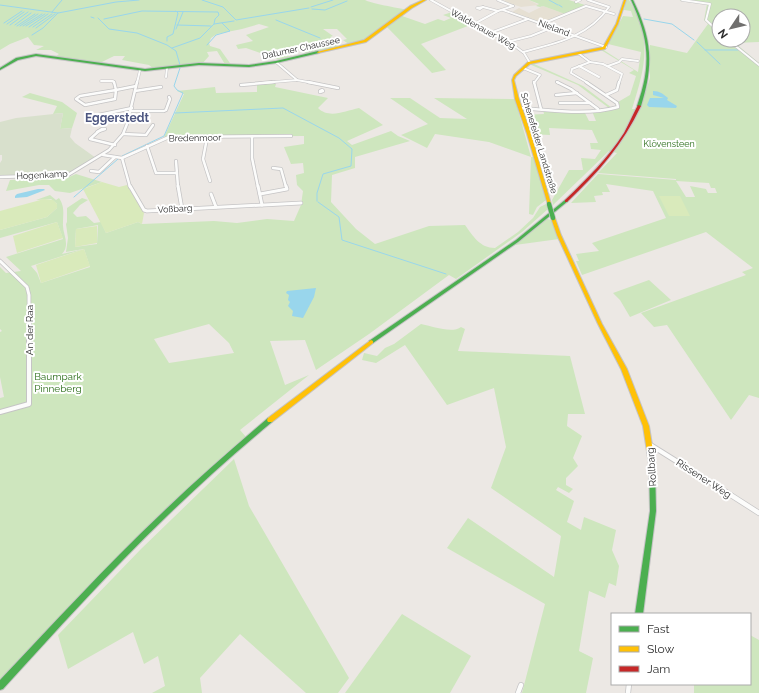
<svg xmlns="http://www.w3.org/2000/svg" width="759" height="693" font-family="Raleway,sans-serif">
<rect width="100%" height="100%" fill="#ece8e4"/>
<g fill="#e6e0d3">
<polygon points="506,0 529,0 539,5 521,7 503,1"/>
<polygon points="543,6 565,14 543,23 512,12 519,8 529,13"/>
</g>
<g fill="#cee6be" fill-rule="evenodd">
<path d="M 0,0 L 365,0 C 369,3 399,8 407,10 L 371,38 L 350,45 L 343,40 L 347,39 L 337,29 L 323,29 L 333,36 L 330,37 L 334,39 L 329,41 L 340,47 L 308,54 L 296,49 L 284,53 L 293,58 L 280,60 L 246,48 L 238,49 L 236,45 L 253,41 L 246,35 L 269,27 L 259,24 L 242,29 L 217,34 L 211,38 L 209,43 L 210,46 L 220,49 L 232,66 L 226,66 L 217,51 L 207,52 L 209,56 L 202,64 L 154,69 L 149,65 L 122,60 L 125,56 L 114,56 L 100,63 L 55,57 L 59,54 L 51,50 L 36,50 L 44,46 L 34,45 L 28,37 L 10,44 L 0,50 Z"/>
<polygon points="529,0 569,0 585,5 565,14 543,6 540,7 536,6 539,4"/>
<path d="M 626,0 L 629,0 C 653,39 645,68 632,109 L 640,109 L 650,78 L 650,45 L 687,53 L 708,24 L 704,20 L 707,4 L 679,0 L 759,0 L 759,42 L 735,43 L 759,63 L 759,398 L 749,395 L 731,420 L 667,325 L 654,327 L 641,313 L 746,275 L 742,272 L 753,268 L 706,232 L 582,275 L 576,261 L 579,261 L 576,254 L 599,251 L 592,243 L 666,218 L 653,191 L 606,184 L 610,192 L 602,192 L 603,195 L 594,196 L 596,202 L 571,203 L 598,174 L 676,180 L 676,179 L 598,173 L 617,153 L 609,151 L 553,205 L 552,200 L 569,170 L 583,170 L 581,158 L 595,159 L 601,150 L 591,149 L 590,143 L 598,143 L 592,130 L 549,128 L 550,135 L 530,134 L 523,115 L 544,114 L 543,110 L 584,111 L 589,121 L 596,121 L 592,111 L 618,109 L 620,106 L 618,102 L 630,95 L 636,76 L 629,73 L 634,70 L 601,50 L 602,49 L 638,72 L 641,52 L 608,44 L 623,16 L 633,17 L 631,11 L 624,10 ZM 719,16 L 743,16 L 743,40 L 719,40 ZM 676,181 L 709,183 L 711,188 L 715,188 L 717,193 L 708,193 L 706,189 L 690,186 L 695,197 L 686,197 Z"/>
<polygon points="452,12 473,24 421,44 446,70 432,73 387,27 402,16 425,24 438,19 444,21 451,18 443,15"/>
<polygon points="532,63 583,86 612,108 609,108 578,85 529,64"/>
<path d="M 257,84 L 276,84 L 275,87 L 328,98 L 318,108 C 329,119 345,111 359,108 L 383,125 L 347,141 L 352,145 L 391,131 L 398,136 L 410,141 L 355,157 L 355,168 L 332,175 L 331,202 L 356,229 L 375,244 L 429,226 L 465,225 C 473,236 480,248 495,248 L 518,232 L 533,218 L 540,207 L 546,204 L 548,209 L 522,232 L 456,279 L 449,275 L 369,334 L 316,370 L 305,340 L 270,341 L 285,385 L 309,375 L 240,430 L 246,437 L 224,455 L 0,683 L 0,398 L 4,397 L 0,377 L 0,332 L 2,331 L 0,329 L 0,267 L 6,273 L 21,271 L 6,257 L 63,239 L 57,222 L 0,238 L 0,230 L 47,217 L 57,208 L 57,204 L 51,199 L 36,200 L 50,195 L 56,200 L 59,198 C 65,207 63,213 63,223 C 62,234 71,244 62,254 L 84,249 L 31,266 L 37,273 L 41,283 L 90,267 L 84,249 L 66,252 L 68,238 L 66,224 L 67,222 L 67,208 L 82,198 L 88,200 L 80,205 L 73,213 L 77,217 L 86,216 L 94,223 L 101,222 L 106,233 L 138,222 L 142,224 L 214,221 L 237,223 L 267,219 L 294,221 L 301,205 L 303,191 L 297,185 L 296,175 L 304,173 L 303,163 L 291,164 L 284,147 L 304,144 L 304,136 L 164,137 L 184,94 L 177,91 L 215,87 L 216,93 L 257,92 ZM 98,225 L 97,244 L 75,247 L 76,229 ZM 209,324 L 229,343 L 234,353 L 169,363 L 154,339 Z"/>
<polygon points="30,93 62,102 77,113 72,128 60,129 63,113 53,114 57,106 22,97"/>
<polygon points="390,98 410,98 440,118 467,119 434,98 515,99 531,157 534,157 546,200 537,207 533,215 529,214 531,157 489,142 435,134 427,148 401,135 428,124"/>
<polygon points="76,174 102,182 70,193 55,191 49,185 39,185 6,191 10,180 69,177"/>
<polygon points="547,219 552,220 559,239 515,245"/>
<polygon points="649,280 671,300 630,317 620,300 613,293"/>
<path d="M 421,324 C 432,326 452,334 461,327 L 465,329 L 458,351 L 570,356 L 585,414 L 568,414 L 567,426 L 582,436 L 573,458 L 578,466 L 566,478 L 566,485 L 573,489 L 569,493 L 558,487 L 556,490 L 574,501 L 567,522 L 581,530 L 584,517 L 616,530 L 612,550 L 619,566 L 616,586 L 609,583 L 605,598 L 589,591 L 579,651 L 593,658 L 586,693 L 522,693 L 545,604 L 447,548 L 468,518 L 554,577 L 561,536 L 491,488 L 506,447 L 494,388 L 447,405 L 405,345 L 376,363 L 362,360 L 364,353 L 377,356 L 385,348 L 394,344 Z"/>
<polygon points="234,459 249,506 349,678 338,693 306,693 240,634 200,678 202,693 152,693 165,686 158,656 144,664 133,632 68,669 58,635 141,549"/>
<polygon points="402,614 471,656 450,693 345,693"/>
<polygon points="750,635 759,640 759,693 694,693 694,684 750,684"/>
</g>
<polygon fill="#d8e0cc" points="63,113 60,129 72,128 70,137 75,143 96,158 71,173 61,175 0,176 0,163 2,160 2,155 0,155 0,122 16,118"/>
<g fill="#d9eabb">
<polygon points="102,182 119,187 127,185 144,213 142,224 138,222 106,233 83,189"/>
<polygon points="659,196 680,196 690,216 669,216"/>
<polygon points="44,199 53,200 57,204 57,208 47,217 0,230 0,211"/>
<polygon points="57,222 63,238 17,253 13,236"/>
<polygon points="97,226 97,243 75,247 76,229"/>
<polygon points="84,249 90,266 41,283 36,265"/>
</g>
<g fill="#99d6ec">
<path d="M 653,91 C 660,91 663,94 668,98 L 667,100 L 677,106 L 676,108 L 649,107 L 647,105 L 650,98 L 664,98 L 653,95 Z"/>
<polygon points="38,189 44,189 45,190 27,197 15,198 15,196 17,194"/>
<polygon points="316,288 314,297 303,318 292,316 293,311 288,306 290,302 288,300 289,295 286,293 287,291"/>
</g>
<g fill="none" stroke-linecap="round" stroke-linejoin="round">
<g stroke="#99d6ec" stroke-width="1">
<polyline points="202,0 223,7 236,20 309,8"/>
<polyline points="549,0 558,5"/>
<polyline points="0,5 58,13 116,2 139,0"/>
<polyline points="559,5 562,7"/>
<polyline points="311,7 333,0"/>
<polyline points="312,9 325,10 347,1"/>
<polyline points="52,12 62,0"/>
<polyline points="91,17 94,18"/>
<polyline points="98,18 109,29 137,33 167,45 176,51 180,65"/>
<polyline points="104,19 142,11 218,12 219,15 215,19 214,24"/>
<polyline points="644,19 672,24 694,40"/>
<polyline points="276,20 320,38"/>
<polyline points="4,23 22,11"/>
<polyline points="7,24 24,12"/>
<polyline points="10,25 28,12"/>
<polyline points="15,25 31,13"/>
<polyline points="177,25 211,26"/>
<polyline points="17,26 35,14"/>
<polyline points="20,26 38,14"/>
<polyline points="23,26 42,14"/>
<polyline points="26,26 45,14"/>
<polyline points="29,27 48,14"/>
<polyline points="33,27 52,14"/>
<polyline points="36,28 55,14"/>
<polyline points="176,29 183,12"/>
<polyline points="32,35 43,28 58,13"/>
<polyline points="167,41 167,37 173,34 178,13 176,11"/>
<polyline points="697,42 720,64"/>
<polyline points="207,45 216,35 230,31 222,23"/>
<polyline points="172,48 200,38 214,24 234,21"/>
<polyline points="705,50 738,50"/>
<polyline points="175,113 283,108 339,138 352,149 351,166 323,174 317,193 317,201"/>
<polyline points="122,156 164,136 183,93 177,90 174,86 180,68"/>
<polyline points="74,197 118,159"/>
<polyline points="318,202 339,217 342,240 446,274"/>
</g>
<g stroke="#c5c4c5" stroke-width="3">
<g id="street-far4">
<polyline points="431,0 516,47 524,53 530,63"/>
<polyline points="498,0 513,6"/>
<polyline points="682,0 710,4 706,20 719,32"/>
<polyline points="576,2 580,0"/>
<polyline points="483,7 498,11"/>
<polygon points="483,7 480,9 477,8"/>
<polyline points="503,10 606,47"/>
<polyline points="474,24 498,11 513,6"/>
<polyline points="542,24 586,6 614,14"/>
<polyline points="490,33 528,19"/>
<polyline points="728,40 759,65"/>
<polyline points="507,42 531,36 551,28"/>
<path d="M 523,52 C 557,43 588,37 609,7 L 588,0"/>
<polyline points="578,53 590,62 572,69 571,73 588,83"/>
<polyline points="276,62 297,80 313,83"/>
<polyline points="590,62 603,64 622,74 619,83"/>
<polyline points="579,66 599,77"/>
<polyline points="608,66 619,62 622,59 638,61"/>
<polyline points="523,68 540,75 534,83"/>
<polyline points="166,77 167,68"/>
<polyline points="101,81 113,81 114,83"/>
<polyline points="557,82 559,83"/>
<polyline points="137,83 140,70"/>
<polyline points="262,83 297,80"/>
</g>
</g>
<g stroke="#c5c4c5" stroke-width="4">
<g id="street-far3">
<polyline points="114,82 116,90"/>
<polyline points="308,82 338,88"/>
<polyline points="534,82 541,109"/>
<polyline points="557,82 571,89 598,109"/>
<polyline points="241,85 274,82"/>
<polygon points="116,90 115,99 85,105 76,99 80,96"/>
<polyline points="116,90 136,86"/>
<polygon points="322,90 323,91 320,92 320,91"/>
<polyline points="135,91 161,87"/>
<polyline points="556,95 577,93"/>
<polyline points="606,95 617,90 619,82"/>
<polyline points="560,103 590,103"/>
<path d="M 520,108 C 551,110 587,116 618,107 L 617,103 L 586,82"/>
<polyline points="131,111 164,111 166,110 170,99 169,97"/>
<polyline points="89,117 132,108"/>
<polygon points="102,129 105,129 99,131"/>
<polyline points="99,131 90,139 115,145"/>
<polyline points="97,132 99,131"/>
<polyline points="123,134 146,135 153,125"/>
<polyline points="252,137 252,158 258,187"/>
<polyline points="207,138 203,159 210,181"/>
<polyline points="147,146 156,173 176,173"/>
<polyline points="103,155 122,158 169,137 291,136"/>
<polyline points="122,158 130,187"/>
<polyline points="176,161 178,187"/>
<polyline points="273,168 281,169 286,187"/>
<polyline points="91,171 99,172 115,157"/>
<polyline points="0,177 68,175 109,150 123,134 127,124 137,82"/>
</g>
</g>
<g stroke="#c5c4c5" stroke-width="4.5">
<g id="street-far2">
<polyline points="130,186 144,210 147,211 301,203"/>
<polyline points="178,186 182,209"/>
<polyline points="258,186 262,205"/>
<polyline points="211,194 216,207"/>
<polyline points="260,194 287,189 286,186"/>
<polyline points="0,261 27,287 29,295 29,319"/>
</g>
</g>
<g stroke="#c5c4c5" stroke-width="6">
<g id="street-far1">
<polyline points="0,412 29,404 29,318"/>
<polyline points="649,444 713,484"/>
</g>
</g>
<g stroke="#c5c4c5" stroke-width="6">
<g id="street">
<polyline points="712,483 759,513"/>
<polyline points="518,693 521,685"/>
<polyline points="628,693 629,684"/>
</g>
</g>
<g stroke="#c5c4c5" stroke-width="2">
<g id="fast">
<path d="M 631,0 L 633,0 C 652,39 654,65 641,106 L 639,107 L 637,106 C 652,65 649,39 631,0 Z"/>
<polygon points="318,51 319,52 319,53 276,63 249,67 199,65 145,71 36,56 18,60 0,70 0,68 16,58 36,54 145,69 199,63 249,65 276,61"/>
<polygon points="565,200 567,200 568,201 518,242 373,343 369,343 369,341 516,240"/>
<path d="M 268,418 L 272,418 L 273,420 L 272,422 C 236,452 200,484 166,517 C 109,572 56,631 3,689 L 0,690 L 0,680 C 53,624 106,566 162,513 C 196,480 232,449 268,418 Z"/>
<polygon points="652,461 654,462 655,464 656,511 643,614 635,614 650,511 649,464 650,462"/>
</g>
</g>
<g stroke="#c5c4c5" stroke-width="2">
<g id="slow">
<polygon points="423,0 426,0 412,8 366,42 318,53 317,52 364,40 410,6"/>
<polygon points="624,0 626,0 618,24 605,49 530,64 516,76 514,80 519,99 531,134 551,204 550,205 548,205 527,134 515,99 512,80 514,75 528,62 603,47 616,24"/>
<polygon points="552,217 554,217 555,218 561,235 602,324 627,369 649,426 655,464 654,466 652,467 650,466 649,464 643,426 621,369 598,324 557,235 551,218"/>
<polygon points="371,340 373,341 373,343 272,422 268,422 267,420 268,418"/>
</g>
</g>
<g stroke="#c5c4c5" stroke-width="2">
<path id="jam" d="M 638,105 L 641,106 C 623,144 598,173 567,202 L 565,202 L 565,200 C 586,180 608,158 624,133 C 629,124 633,114 638,105 Z"/>
</g>
<use href="#street-far4" stroke="#fcfcfb" stroke-width="2"/>
<use href="#street-far3" stroke="#fcfcfb" stroke-width="2.5"/>
<use href="#street-far2" stroke="#fcfcfb" stroke-width="3"/>
<use href="#street-far1" stroke="#fcfcfb" stroke-width="4"/>
<use href="#street" stroke="#fcfcfb" stroke-width="4.5"/>
<use href="#fast" fill="#4caf50" fill-rule="evenodd"/>
<use href="#slow" fill="#ffc107" fill-rule="evenodd"/>
<use href="#jam" fill="#c62828" fill-rule="evenodd"/>
<g stroke="#c5c4c5" stroke-width="6" stroke-linecap="butt">
<polyline id="fast-bridge" points="549,204 553,218"/>
</g>
<use href="#fast-bridge" stroke="#4caf50" stroke-width="4.5"/>
</g>
<g text-anchor="middle" stroke-width="4" stroke-linejoin="round" paint-order="stroke">
<g font-size="9" fill="#2e2e2e" stroke="#fff">
<text transform="translate(554 28) rotate(20)" y="3">Nieland</text>
<text transform="translate(483 29) rotate(29)" y="3">Waldenauer Weg</text>
<text transform="translate(301 48) rotate(-12)" y="3">Datumer Chaussee</text>
<text transform="translate(195 138) rotate(-1)" y="3">Bredenmoor</text>
<text transform="translate(539 143) rotate(73)" y="3">Schenefelder Landstraße</text>
<text transform="translate(42 175) rotate(-3)" y="3">Hogenkamp</text>
<text transform="translate(175 209) rotate(-3)" y="3">Voßbarg</text>
</g>
<g font-size="9" fill="#2c6e1b" stroke="#fff">
<text x="669" y="147">Klövensteen</text>
</g>
<g font-size="10" fill="#2e2e2e" stroke="#fff">
<text transform="translate(29 330) rotate(-90)" y="4">An der Raa</text>
<text transform="translate(651 467) rotate(-94)" y="4">Rollbarg</text>
<text transform="translate(704 478) rotate(33)" y="4">Rissener Weg</text>
</g>
<g font-size="10" fill="#2c6e1b" stroke="#fff">
<text x="58" y="380">Baumpark<tspan x="58" dy="12">Pinneberg</tspan></text>
</g>
<g font-size="12" font-weight="bold" fill="#4d5680" stroke="#fff">
<text x="117" y="122">Eggerstedt</text>
</g>
</g>
<rect x="611" y="613" width="140" height="72" fill="#ffffff" stroke="#ababab"/>
<rect x="619" y="626" width="20" height="6" fill="#4caf50" stroke="#ababab"/>
<text x="647" y="633" font-size="12" fill="#2e2e2e">Fast</text>
<rect x="619" y="646" width="20" height="6" fill="#ffc107" stroke="#ababab"/>
<text x="647" y="653" font-size="12" fill="#2e2e2e">Slow</text>
<rect x="619" y="666" width="20" height="6" fill="#c62828" stroke="#ababab"/>
<text x="647" y="673" font-size="12" fill="#2e2e2e">Jam</text>
<g transform="translate(731 28) rotate(235)"><circle r="19" fill="#ffffff" stroke="#ababab"/>
<path d="M0-3L7 15L0 10L-7 15Z" fill="#706f6e"/>
<text y="-6" font-size="11" font-weight="bold" text-anchor="middle" fill="#2e2e2e">N</text>
</g>
</svg>
